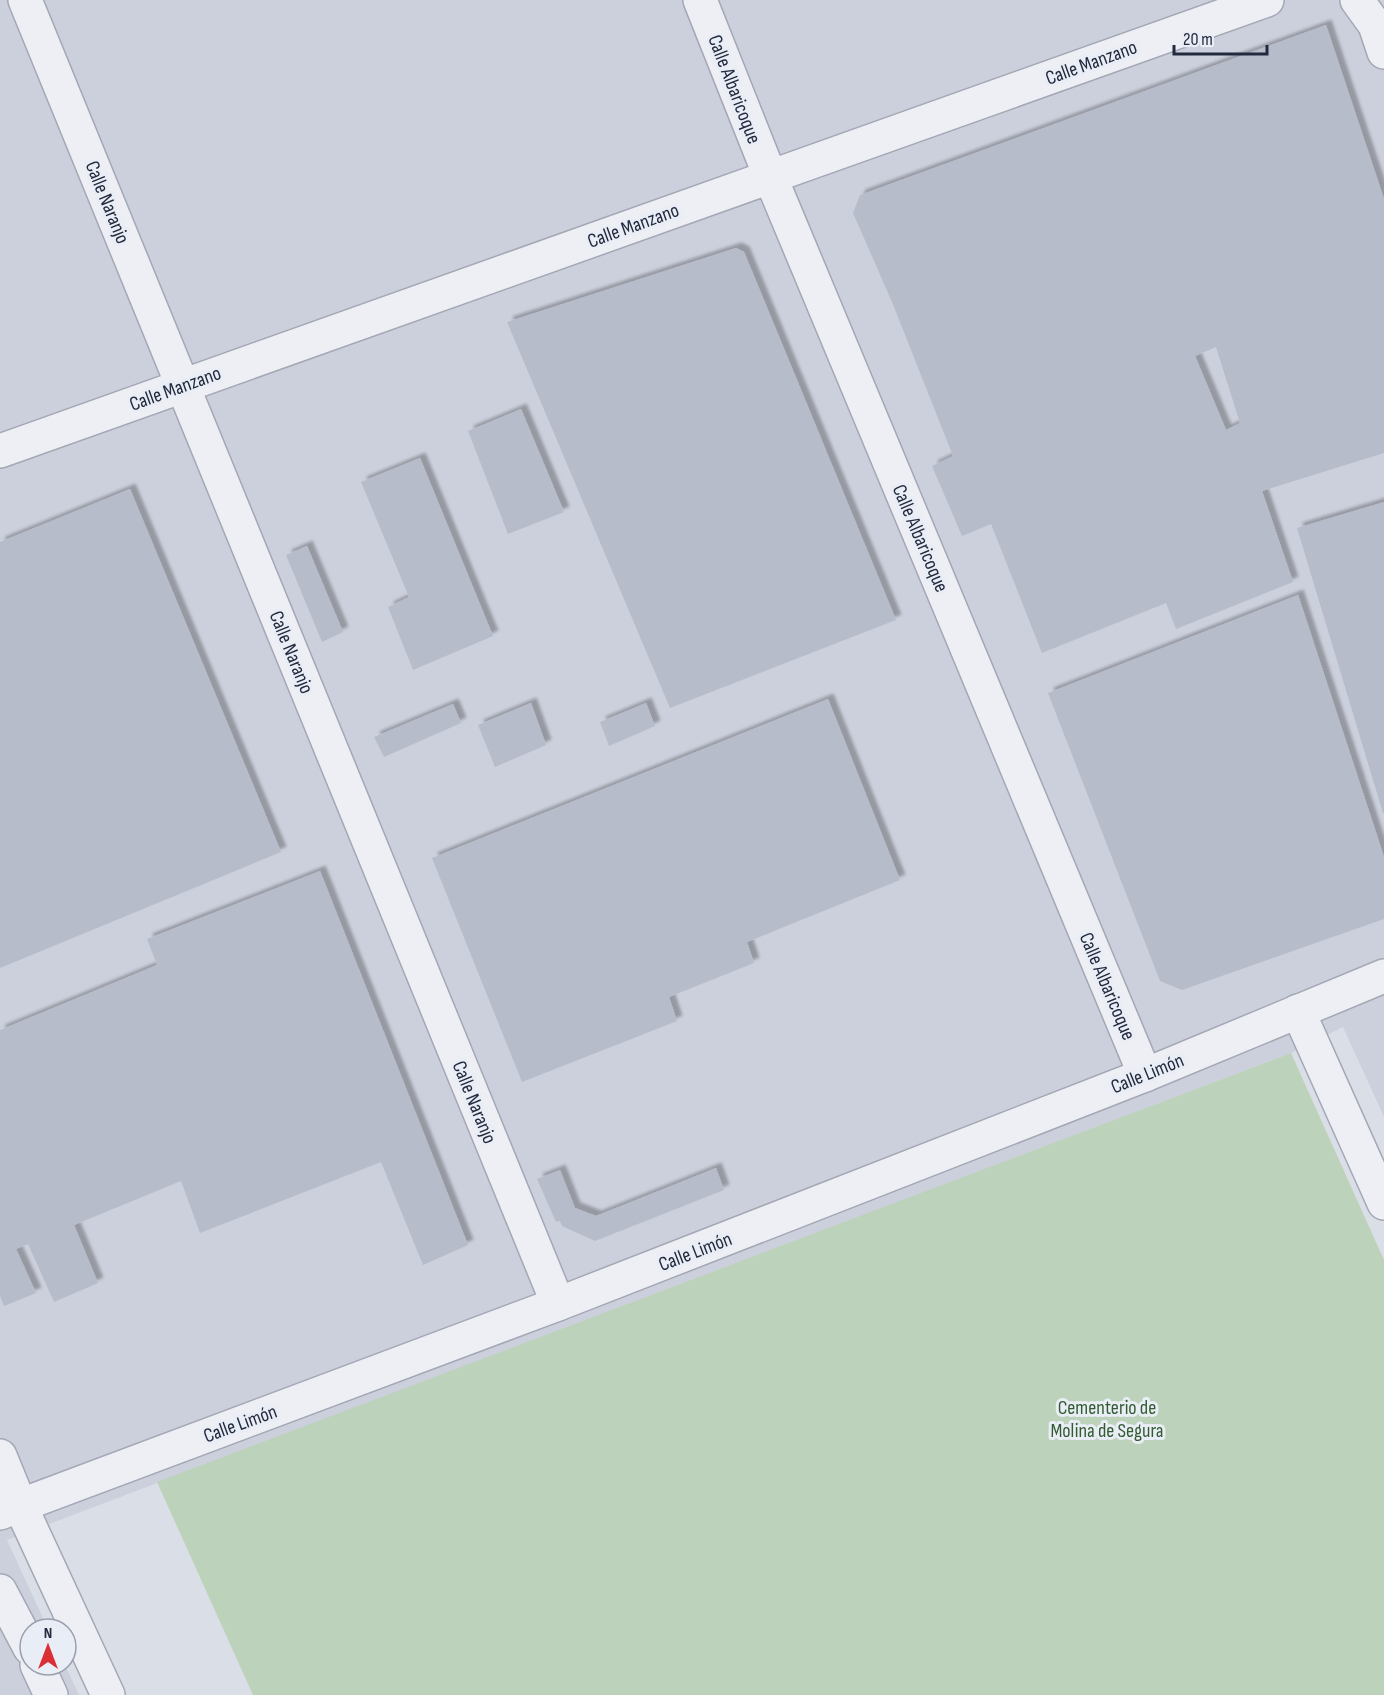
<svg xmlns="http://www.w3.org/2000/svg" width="1384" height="1695" font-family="'Sofia Sans Condensed',sans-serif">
<defs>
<filter id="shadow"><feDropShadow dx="5.5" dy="-5.5" stdDeviation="1.5" flood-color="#0004"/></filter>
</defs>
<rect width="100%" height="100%" fill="#dadee7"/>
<polygon fill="#ccd0dc" points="0,0 1384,0 1384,1117 1343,1027 1291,1053 7,1540 48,1629 30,1629 30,1665 65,1665 79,1695 0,1695"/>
<polygon fill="#bdd2ba" points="1291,1053 1384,1260 1384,1695 253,1695 157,1482"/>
<g fill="#b7bcca" fill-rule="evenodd" filter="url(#shadow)">
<path d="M 1326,25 L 1384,199 L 1384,453 L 1262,491 L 1293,582 L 1176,629 L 1166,603 L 1042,653 L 991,524 L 962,536 L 932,466 L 953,456 L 892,302 L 853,213 L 860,195 ZM 1216,347 L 1240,423 L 1226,430 L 1195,356 Z"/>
<polygon points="736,248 744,252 896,620 670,708 507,322"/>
<polygon points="521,409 564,512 508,534 468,431"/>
<polygon points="420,458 493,636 413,670 388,607 409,597 361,482"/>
<polygon points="130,489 281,852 0,968 0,542"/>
<polygon points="1384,502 1384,813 1383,813 1297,528"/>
<polygon points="307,546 343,632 322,642 286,555"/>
<polygon points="1298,595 1384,857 1384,919 1182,990 1160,981 1048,693"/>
<polygon points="828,699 900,880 747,942 754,963 669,997 677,1021 522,1082 432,858"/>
<polygon points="531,703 546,745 495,767 478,725"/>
<polygon points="646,703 655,726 609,746 600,722"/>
<polygon points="453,704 461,723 384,757 374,737"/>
<polygon points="320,871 468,1245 423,1265 381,1162 200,1233 181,1181 74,1225 98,1283 54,1302 28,1244 16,1249 36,1293 4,1306 0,1296 0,1030 157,965 147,939"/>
<polygon points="716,1168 724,1190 595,1241 562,1226 560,1221 556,1222 537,1179 560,1170 575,1208 596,1216"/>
</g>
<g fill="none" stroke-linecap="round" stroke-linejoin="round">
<g stroke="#a3a8b4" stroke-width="36">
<g id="minor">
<polyline points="25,0 558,1304"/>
<polyline points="700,0 770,176 1145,1075"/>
<polyline points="1357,0 1375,25 1384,52"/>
<polyline points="0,451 1267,0"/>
<polyline points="1298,1011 1384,1203"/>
<polyline points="0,1456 20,1505 108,1695"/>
<polyline points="0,1513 558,1304 1145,1075 1384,976"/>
<polyline points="0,1591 30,1648"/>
<polyline points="37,1665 51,1695"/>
</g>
</g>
<use href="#minor" stroke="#edeff5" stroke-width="33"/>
</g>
<g text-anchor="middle" stroke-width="6" stroke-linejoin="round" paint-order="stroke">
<g font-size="20" fill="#232a3e" stroke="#e9edf5">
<text transform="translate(1091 62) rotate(-20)" y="7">Calle Manzano</text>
<text transform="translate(735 89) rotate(69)" y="7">Calle Albaricoque</text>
<text transform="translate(108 202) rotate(68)" y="7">Calle Naranjo</text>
<text transform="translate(633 225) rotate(-20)" y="7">Calle Manzano</text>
<text transform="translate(175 388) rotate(-20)" y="7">Calle Manzano</text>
<text transform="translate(921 538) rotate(67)" y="7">Calle Albaricoque</text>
<text transform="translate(292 652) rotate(68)" y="7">Calle Naranjo</text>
<text transform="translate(1108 986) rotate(67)" y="7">Calle Albaricoque</text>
<text transform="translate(1147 1073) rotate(-22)" y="7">Calle Limón</text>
<text transform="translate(475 1102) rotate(68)" y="7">Calle Naranjo</text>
<text transform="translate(695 1251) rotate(-21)" y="7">Calle Limón</text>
<text transform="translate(240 1423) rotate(-20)" y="7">Calle Limón</text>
</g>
<g font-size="20" fill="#325b2f" stroke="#e9edf5">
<text x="1107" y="1414">Cementerio de<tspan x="1107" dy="23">Molina de Segura</tspan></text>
</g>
</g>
<g transform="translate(48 1647)"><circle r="28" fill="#e9edf5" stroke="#9a9fac" stroke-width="1.5"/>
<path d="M0-4.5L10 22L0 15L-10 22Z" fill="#dc2f35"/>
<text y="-9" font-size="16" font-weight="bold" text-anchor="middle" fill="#232a3e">N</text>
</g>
<path d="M1174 45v9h93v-9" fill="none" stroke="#232a3e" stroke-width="3"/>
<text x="1183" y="45" font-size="18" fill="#232a3e" stroke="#e9edf5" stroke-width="4.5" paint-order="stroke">20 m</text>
</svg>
